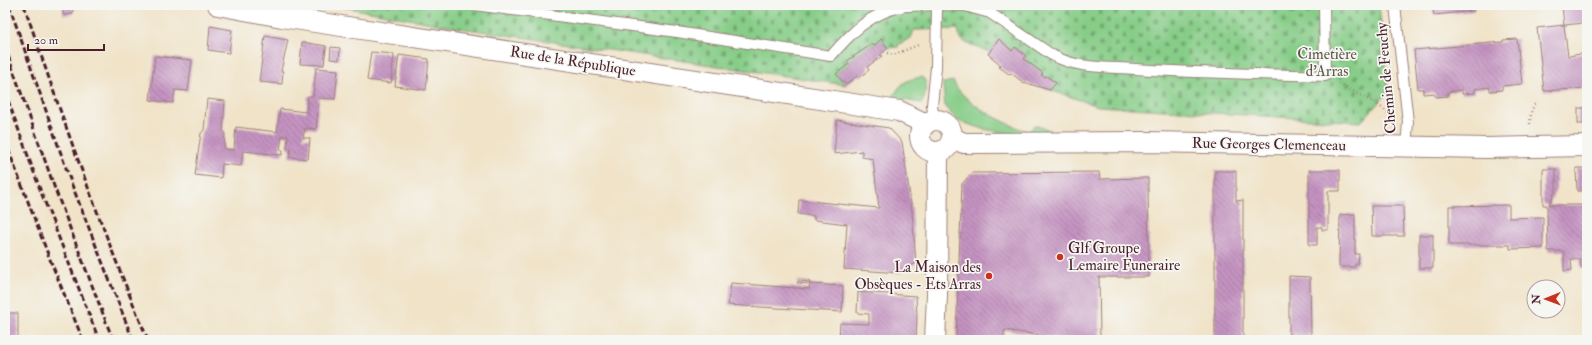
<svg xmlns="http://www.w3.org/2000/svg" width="1592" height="345" font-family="'IM FELL Double Pica',serif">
<defs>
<pattern id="cemetery-stones" width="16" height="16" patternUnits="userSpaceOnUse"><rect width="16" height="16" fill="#87cd88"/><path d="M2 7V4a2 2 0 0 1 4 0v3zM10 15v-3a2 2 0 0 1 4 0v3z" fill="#70a66f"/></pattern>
<pattern id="building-back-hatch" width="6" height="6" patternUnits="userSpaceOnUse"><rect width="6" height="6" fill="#c493c1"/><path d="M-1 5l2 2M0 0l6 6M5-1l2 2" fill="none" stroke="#a1779d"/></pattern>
</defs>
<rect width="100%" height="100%" fill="#f6f6f2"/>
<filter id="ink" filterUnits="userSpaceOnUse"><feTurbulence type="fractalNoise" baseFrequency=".025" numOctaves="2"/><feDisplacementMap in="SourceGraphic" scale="8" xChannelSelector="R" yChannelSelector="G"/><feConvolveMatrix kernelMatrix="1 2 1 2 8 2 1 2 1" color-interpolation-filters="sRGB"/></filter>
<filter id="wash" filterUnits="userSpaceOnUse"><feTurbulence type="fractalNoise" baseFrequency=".012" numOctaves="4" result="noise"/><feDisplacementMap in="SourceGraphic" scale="16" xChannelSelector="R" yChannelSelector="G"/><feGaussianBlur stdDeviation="0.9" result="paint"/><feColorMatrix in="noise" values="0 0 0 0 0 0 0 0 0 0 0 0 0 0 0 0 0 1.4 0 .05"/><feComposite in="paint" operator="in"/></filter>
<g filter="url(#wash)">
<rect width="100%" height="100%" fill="#f0e3c8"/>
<g fill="#87cd88" stroke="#68765a">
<path d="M 922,77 C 930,84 925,95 922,103 L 892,98 C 902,83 904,80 922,77 Z"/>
<path d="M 953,81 C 963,104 1006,124 1029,132 L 1034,125 L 1050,130 L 1048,134 L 1017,135 L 984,129 L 958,121 L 945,107 L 943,83 Z"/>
</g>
<path fill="url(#cemetery-stones)" stroke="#68765a" d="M 332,5 L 1379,5 L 1388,92 L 1361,122 L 1098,106 L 1050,90 L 1056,82 L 1046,76 L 1045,77 L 1041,75 L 1042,73 L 1024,59 L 1026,55 L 1015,47 L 1012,51 L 999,39 L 989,52 L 976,46 L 970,46 L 970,44 C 961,42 960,38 958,29 L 914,30 L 911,38 L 899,44 L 898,47 L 888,48 L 881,40 L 874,46 L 872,44 L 848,61 L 849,64 L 836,74 L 846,85 L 453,27 Z"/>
<g id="blocks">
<g fill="url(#building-back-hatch)">
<polygon points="63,5 73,5 73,14 63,15"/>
<polygon points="1432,5 1478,5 1478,7 1473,7 1474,11 1434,15"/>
<polygon points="1562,5 1582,5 1585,23 1564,25"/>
<polygon points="1564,25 1568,56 1587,53 1587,88 1544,91 1537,28"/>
<polygon points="210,26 232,30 229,53 208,50"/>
<polygon points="265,36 288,40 281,71 283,71 282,84 259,82"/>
<polygon points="881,39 888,48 880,55 882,56 867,67 869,70 860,77 858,75 846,85 836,74 849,64 847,61 872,44 874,46"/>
<polygon points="999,39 1012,51 1015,47 1026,56 1024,59 1043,73 1041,75 1045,77 1046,76 1056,83 1050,90 1026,83 1025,84 1011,73 1009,74 999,67 1001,65 988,54"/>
<polygon points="1517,39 1522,84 1502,86 1502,90 1490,91 1490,87 1475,89 1475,93 1462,94 1462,90 1448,92 1448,96 1435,97 1434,93 1423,94 1423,89 1418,89 1414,50 1503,42 1503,40"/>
<polygon points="302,42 326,46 324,65 300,64"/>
<polygon points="331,47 340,48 339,60 330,59"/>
<polygon points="371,52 394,54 391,83 367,80"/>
<polygon points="399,55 429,59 426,90 395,86"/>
<polygon points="155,56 192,60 188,91 175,90 173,103 150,100"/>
<polygon points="316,68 338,70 335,99 319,98 316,129 305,128 303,138 310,138 308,159 289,157 291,148 287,148 288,136 282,136 280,150 283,150 282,155 243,151 241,166 222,164 221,178 195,175 201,133 204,130 207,99 225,101 223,131 225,132 224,149 234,150 236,127 277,132 280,109 306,112 308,96 313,96"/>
<rect x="1578" y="108" width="9" height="16"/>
<polygon points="837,120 889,128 902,142 912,211 916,263 900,273 844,269 847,224 814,220 814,216 798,214 799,200 879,208 873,159 862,157 862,151 834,154"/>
<polygon points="1576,168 1587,168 1587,191 1577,191"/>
<polygon points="1543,169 1556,169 1556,189 1549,205 1587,205 1587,268 1581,268 1580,259 1571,259 1572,270 1564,271 1564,251 1548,251 1547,205 1543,205"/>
<polygon points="1309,170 1340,170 1340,191 1328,191 1328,230 1322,230 1322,227 1317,227 1317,245 1309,245"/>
<polygon points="1215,171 1236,171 1236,201 1243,200 1243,340 1215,340"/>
<polygon points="1099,172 1100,179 1148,178 1149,277 1099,277 1100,338 1110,340 1071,340 1005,330 1003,340 956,340 962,184 972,173"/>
<polygon points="1509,205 1509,218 1543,217 1543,248 1510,249 1510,245 1449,245 1449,206"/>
<polygon points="1371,206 1403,206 1404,236 1372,236"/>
<polygon points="1355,214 1355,254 1359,254 1358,264 1355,264 1355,267 1339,267 1340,215"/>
<rect x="1419" y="235" width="14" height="33"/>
<polygon points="1289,276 1310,277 1311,335 1289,335"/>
<polygon points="798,281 810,282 810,284 797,283"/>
<polygon points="731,283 809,289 810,284 843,286 842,312 728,305"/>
<polygon points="858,292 916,296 917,316 916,340 839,339 840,323 869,324 869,314 857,313"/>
<rect x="5" y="313" width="13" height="27"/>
</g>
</g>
</g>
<g filter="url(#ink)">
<use href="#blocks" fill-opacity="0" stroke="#9d817a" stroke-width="1"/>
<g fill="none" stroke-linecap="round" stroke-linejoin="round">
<g stroke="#9d817a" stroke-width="12">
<g id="lane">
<path d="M 475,5 L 677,32 L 831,56 C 850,34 870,13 901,7 C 911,5 922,6 932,5"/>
<path d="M 943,5 L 965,6 L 990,13 L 1052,55 C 1077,69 1107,67 1135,69 C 1198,73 1262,74 1325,76 L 1324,5"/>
<polyline points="1395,5 1408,122 1406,148"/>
<polyline points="934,121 932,105 936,68 937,5"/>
</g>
</g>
<g stroke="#9d817a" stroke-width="22">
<g id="street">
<polyline points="218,5 282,17 899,111 926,124"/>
<circle cx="936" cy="136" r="16"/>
<polyline points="952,138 964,143 1145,142 1487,148 1587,146"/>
<polyline points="935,340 937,295 938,152"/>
</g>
</g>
<g stroke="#9d817a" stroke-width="2.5" stroke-dasharray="1 3" stroke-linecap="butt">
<polyline points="887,53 893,55 918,45"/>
<polyline points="1339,84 1377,104 1388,113"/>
<polyline points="1530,124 1531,113 1535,103"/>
</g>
<use href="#lane" stroke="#fff" stroke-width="10"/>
<use href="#street" stroke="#fff" stroke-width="20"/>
<g stroke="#4a1f2b" stroke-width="3" stroke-dasharray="6 3" stroke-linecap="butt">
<polyline points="9,5 72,185 133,340"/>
<path d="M 24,5 C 62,118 102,230 148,340"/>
<polyline points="5,47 55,189 113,340"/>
<polyline points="5,92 41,192 99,340"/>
<polyline points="5,141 49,257 83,340"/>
</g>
</g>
</g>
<g fill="#c8321e" stroke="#f6f6f2" stroke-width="1.5">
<circle cx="1060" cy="257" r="4"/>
<circle cx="989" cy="276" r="4"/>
</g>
<g text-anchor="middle" stroke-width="3.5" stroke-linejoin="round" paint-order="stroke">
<g font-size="15" fill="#5c5347" stroke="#f6f6f2">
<text x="1327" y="59">Cimetière<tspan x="1327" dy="17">d'Arras</tspan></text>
</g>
<g font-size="15" fill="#4a1f2b" stroke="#f6f6f2">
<text transform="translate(573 61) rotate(9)" y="5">Rue de la République</text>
<text transform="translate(1386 78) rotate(-95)" y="5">Chemin de Feuchy</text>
<text transform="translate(1269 144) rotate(1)" y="5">Rue Georges Clemenceau</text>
</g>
<g font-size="15" fill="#4a1f2b" stroke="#f6f6f2" text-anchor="start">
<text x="1068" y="253">Glf Groupe<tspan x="1068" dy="17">Lemaire Funeraire</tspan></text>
<text x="981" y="272" text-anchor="end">La Maison des<tspan x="981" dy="17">Obsèques - Ets Arras</tspan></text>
</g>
</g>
<rect width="1592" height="345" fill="none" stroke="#f6f6f2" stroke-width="20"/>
<g transform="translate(1546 299) rotate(269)"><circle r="19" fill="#f6f6f2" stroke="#b1a0a2"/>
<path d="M0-3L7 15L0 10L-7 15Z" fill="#c8321e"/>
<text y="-6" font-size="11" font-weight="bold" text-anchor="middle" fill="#4a1f2b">N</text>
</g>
<path d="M28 44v6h76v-6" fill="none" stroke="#4a1f2b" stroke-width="2"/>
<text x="34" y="44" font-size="12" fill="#4a1f2b" stroke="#f6f6f2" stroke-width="3" paint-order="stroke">20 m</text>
</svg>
